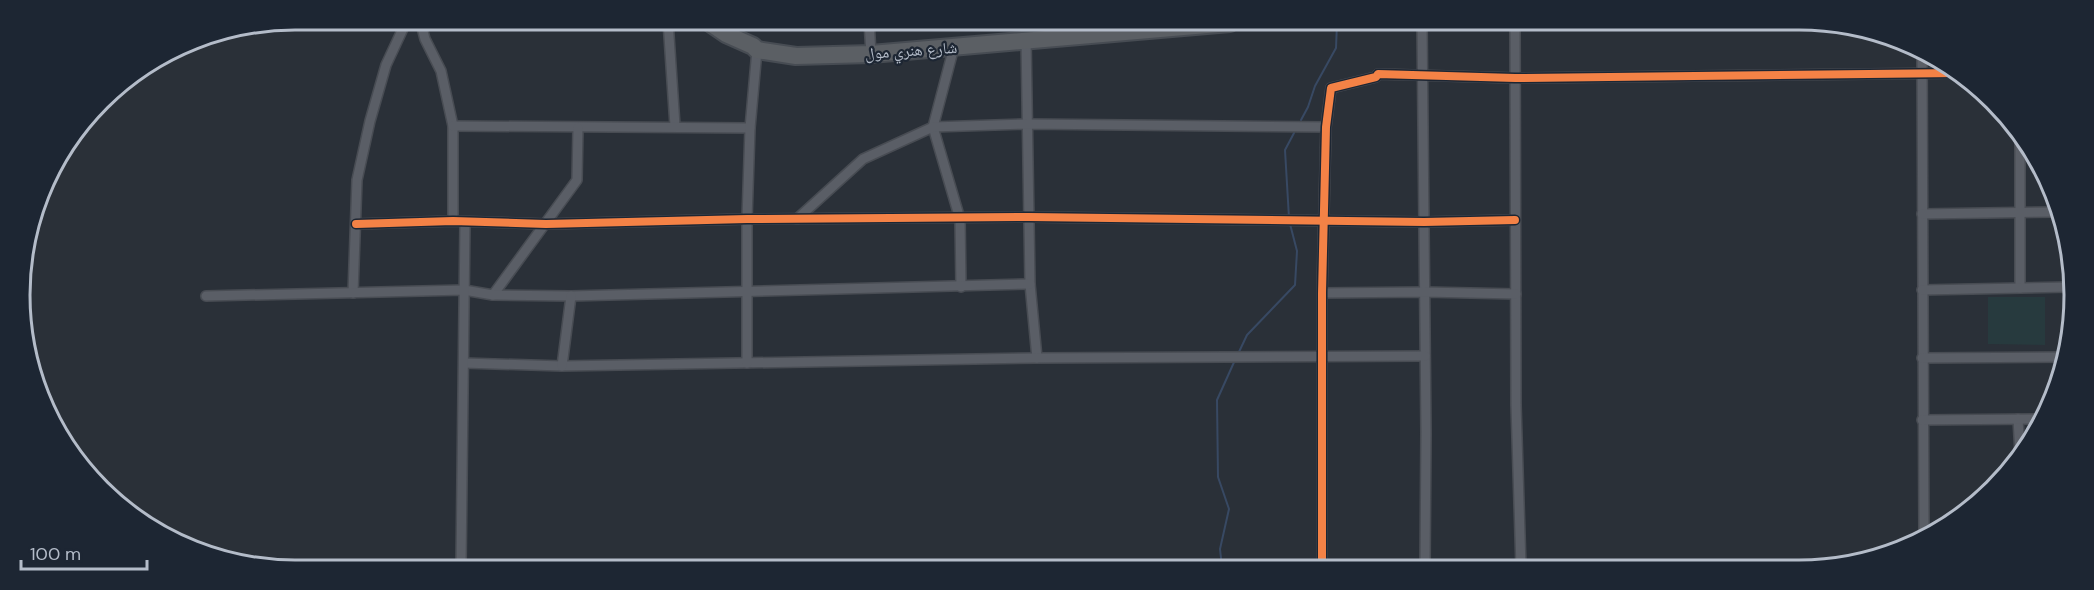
<svg xmlns="http://www.w3.org/2000/svg" width="2094" height="590" font-family="'DM Sans','Noto Naskh Arabic',sans-serif">
<rect width="100%" height="100%" fill="#2a3038"/>
<polygon fill="#273a3e" points="1988,297 2045,297 2045,345 1988,344"/>
<g fill="none" stroke-linecap="round" stroke-linejoin="round">
<g stroke="#384963" stroke-width="2">
<polyline points="1301,120 1308,107 1315,86 1336,48 1337,23"/>
<polyline points="1289,218 1285,150 1294,133"/>
<polyline points="1238,354 1247,335 1295,285 1297,251 1290,224"/>
<polyline points="1222,567 1220,549 1229,509 1218,477 1217,400 1235,360"/>
</g>
<g stroke="#484c53" stroke-width="12">
<g id="minor">
<polyline points="420,20 425,39 441,71 453,126 453,221"/>
<polyline points="668,21 675,126"/>
<polyline points="869,21 871,54"/>
<polyline points="1422,23 1426,433 1425,567"/>
<polyline points="1515,24 1516,405 1521,568"/>
<polyline points="1026,39 1030,284 1037,358"/>
<polyline points="954,47 933,127 960,219 961,287"/>
<polyline points="1922,53 1924,538"/>
<polyline points="453,126 750,128"/>
<polyline points="1922,214 2057,212"/>
<polyline points="797,219 863,159 933,127 1027,124 1326,127"/>
<polyline points="356,224 453,221 546,224 747,219 1029,217 1424,222 1515,220"/>
<polyline points="2020,288 2020,134"/>
<polyline points="1922,290 2069,287"/>
<polyline points="353,293 357,180 370,121 386,65 407,20"/>
<polyline points="1322,293 1425,292 1516,294"/>
<polyline points="493,295 577,180 578,128"/>
<polyline points="206,296 464,290 493,295 571,296 1030,284"/>
<polyline points="1922,358 2066,357"/>
<polyline points="464,363 562,366 1037,358 1425,356"/>
<polyline points="747,363 747,219 750,128 757,50"/>
<polyline points="562,366 571,296"/>
<polyline points="2018,419 2020,454"/>
<polyline points="1922,420 2043,419"/>
<polyline points="461,566 465,222"/>
<polyline points="1322,567 1322,293 1326,127 1331,88 1376,77 1378,74 1515,78 1959,73"/>
</g>
</g>
<g stroke="#474c53" stroke-width="20">
<polyline id="trunk" points="707,21 726,34 753,46 757,50 796,56 871,54 1230,23"/>
</g>
<use href="#minor" stroke="#5a5e66" stroke-width="9"/>
<use href="#trunk" stroke="#5b5f64" stroke-width="16"/>
<g stroke="#1d2633" stroke-width="11">
<g id="cycleway">
<polyline points="356,224 453,221 546,224 747,219 1029,217 1424,222 1515,220"/>
<polyline points="1322,567 1322,293 1326,127 1331,88 1376,77 1378,74 1515,78 1959,73"/>
</g>
</g>
<use href="#cycleway" stroke="#f48246" stroke-width="8"/>
</g>
<g text-anchor="middle" stroke-width="4.5" stroke-linejoin="round" paint-order="stroke">
<g font-size="16" fill="#b4bcc9" stroke="#1d2633">
<text transform="translate(911 50) rotate(-4)" y="6">شارع هنري مول</text>
</g>
</g>
<path d="M0 0H2094V590H0ZM295 30H1799A265 265 0 0 1 2064 295V295A265 265 0 0 1 1799 560H295A265 265 0 0 1 30 295V295A265 265 0 0 1 295 30Z" fill="#1d2633" fill-rule="evenodd"/>
<path fill="none" stroke="#b4bcc9" stroke-width="3" d="M295 30H1799A265 265 0 0 1 2064 295V295A265 265 0 0 1 1799 560H295A265 265 0 0 1 30 295V295A265 265 0 0 1 295 30Z"/>
<path d="M21 560v9h126v-9" fill="none" stroke="#b4bcc9" stroke-width="3"/>
<text x="30" y="560" font-size="18" fill="#b4bcc9" stroke="#1d2633" stroke-width="4.5" paint-order="stroke">100 m</text>
</svg>
